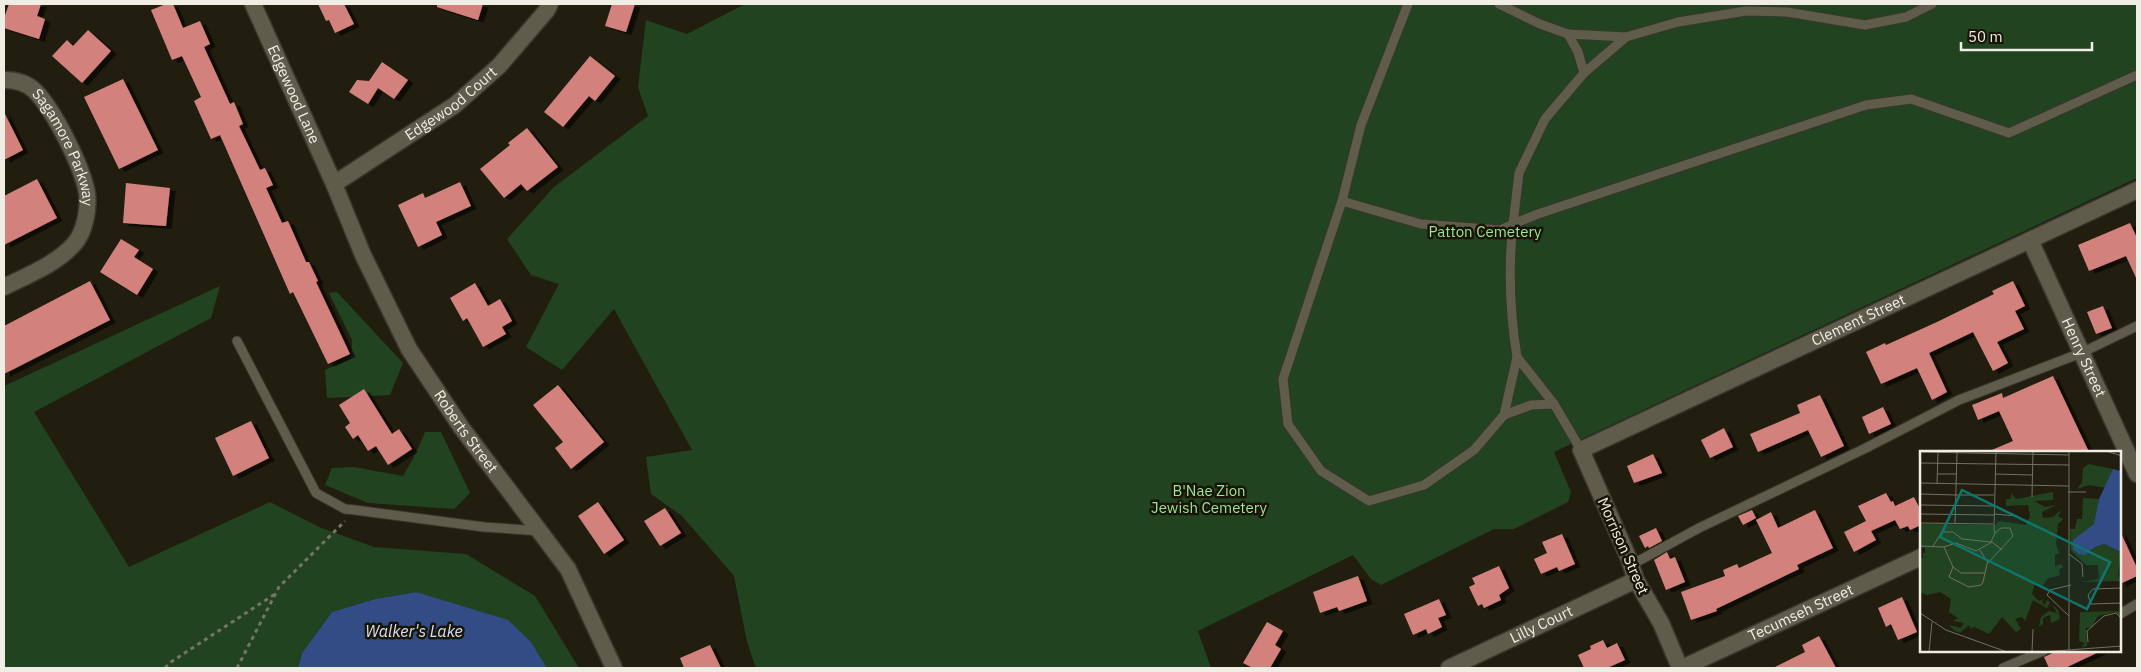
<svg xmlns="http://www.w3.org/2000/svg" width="2141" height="672" font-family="'IBM Plex Sans',sans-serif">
<defs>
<filter id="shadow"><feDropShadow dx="5.5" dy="3" stdDeviation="0" flood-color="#0009"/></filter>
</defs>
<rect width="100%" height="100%" fill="#211e0f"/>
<g fill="#22431f">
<polygon points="745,4 2137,4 2137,178 1554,452 1571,492 1568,502 1514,529 1494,529 1381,585 1371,579 1353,555 1198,631 1211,668 756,668 747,642 734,576 682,516 651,494 646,457 692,450 614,309 562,370 526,347 559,284 531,275 507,239 554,187 648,116 638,87 646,20 687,34"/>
<polygon points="220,286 211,318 34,412 129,567 270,502 319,527 374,547 466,554 535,596 579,668 547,668 531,642 416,592 375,599 332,612 302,653 298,668 4,668 4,386"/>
<polygon points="337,292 403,363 390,395 327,398 325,370 351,358 352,340 329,293"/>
<polygon points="425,432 441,432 470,493 454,509 368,503 325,485 332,468 354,467 403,476 415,455"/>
</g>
<polygon fill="#324c86" points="416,592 508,620 531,642 547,668 298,668 302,653 332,612 375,599"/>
<g fill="#d2817c" filter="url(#shadow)">
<polygon points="9,4 41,4 37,16 45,19 39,39 4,28 4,18"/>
<polygon points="166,4 173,4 183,28 200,21 210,44 204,47 230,104 234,102 243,124 239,126 260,170 265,168 273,185 266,188 282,223 288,221 306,262 309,262 318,281 316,282 350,354 328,364 293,292 290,294 220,135 211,139 194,101 201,97 182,56 172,60 151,10"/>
<polygon points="318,4 344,4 354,24 335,33 329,20 326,21"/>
<polygon points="437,4 483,4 478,20 437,7"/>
<polygon points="612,4 635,4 626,32 605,26"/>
<polygon points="88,30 111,51 82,83 52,56 67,40 73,46"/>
<polygon points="590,56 615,76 595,101 589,96 563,127 544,112"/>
<polygon points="382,62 408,80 394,99 378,88 368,104 349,92 357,80 369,81"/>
<polygon points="123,79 158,150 119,169 84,97"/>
<polygon points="4,112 23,150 4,160"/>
<polygon points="527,128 558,167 527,191 521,184 504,198 480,169 510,145 508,143"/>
<polygon points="37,179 57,218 4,245 4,196"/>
<polygon points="460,182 471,206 436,222 442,235 418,247 398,205 423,193 425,198"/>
<polygon points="126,183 170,188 166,226 123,223"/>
<polygon points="2130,223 2137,238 2137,280 2126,256 2089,271 2078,245"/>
<polygon points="121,239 139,250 134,257 153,269 137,295 100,272"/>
<polygon points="90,281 110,320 4,374 4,326"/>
<polygon points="2013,281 2025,306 2015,311 2024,329 1997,342 2008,363 1993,371 1973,332 1929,353 1947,392 1932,400 1917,368 1881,384 1866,352 1885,343 1886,345 1937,322 1994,294 1992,291"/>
<polygon points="475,283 488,306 500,299 512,321 502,327 506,334 483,347 467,318 463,321 450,298"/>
<polygon points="2103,306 2112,328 2096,334 2087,312"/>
<polygon points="2053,376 2089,452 1987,452 2013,441 1999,411 1978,420 1972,405 2002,393 2003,398"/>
<polygon points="558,385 604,442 571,469 555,448 563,442 533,405"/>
<polygon points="364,389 392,434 399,429 412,449 388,465 376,446 368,451 358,435 353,439 345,427 350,423 339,405"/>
<polygon points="1820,395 1844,446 1821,457 1808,430 1758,452 1750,434 1800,413 1797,405"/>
<polygon points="1883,407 1891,424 1869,434 1862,417"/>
<polygon points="251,421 269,458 233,476 215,438"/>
<polygon points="1724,428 1733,447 1710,458 1701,440"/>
<polygon points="1653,454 1662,473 1634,483 1627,466"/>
<polygon points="1886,493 1891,502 1893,501 1895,506 1914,497 1921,511 1921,525 1910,530 1908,526 1900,529 1895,520 1871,531 1876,540 1854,552 1844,532 1866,521 1858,506"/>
<polygon points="598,502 624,540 604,554 578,516"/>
<polygon points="665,508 681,533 660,546 644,521"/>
<polygon points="1752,510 1756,518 1743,525 1738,516"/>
<polygon points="1815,510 1833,548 1797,565 1799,569 1716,609 1717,611 1691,620 1681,592 1725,576 1723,570 1737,564 1739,568 1772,553 1756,520 1771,512 1778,528"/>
<polygon points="1656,528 1662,541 1649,548 1648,546 1645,548 1639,536"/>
<polygon points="2120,531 2137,568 2137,576 2120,584"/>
<polygon points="1562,534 1575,564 1559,571 1557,567 1541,574 1534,559 1547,553 1542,542"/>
<polygon points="1667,552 1670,559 1675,557 1685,582 1666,590 1654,560"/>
<polygon points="1499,566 1509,588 1499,595 1501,600 1484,608 1482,604 1478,606 1469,587 1475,584 1472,578"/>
<polygon points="1358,576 1367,601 1339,611 1337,607 1320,613 1313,592"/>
<polygon points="1902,597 1917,632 1898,640 1891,624 1886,627 1878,608"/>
<polygon points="1439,599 1446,615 1438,618 1442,627 1428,634 1426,629 1413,635 1404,614"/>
<polygon points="1267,622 1283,631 1275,645 1281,649 1270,668 1253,668 1243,663"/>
<polygon points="1819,636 1836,668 1773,668 1805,652 1802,645"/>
<polygon points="1603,640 1607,648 1617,643 1625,660 1607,668 1584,668 1578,655 1591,649 1590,646"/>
<polygon points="710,645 721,668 684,668 680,658"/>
<polygon points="2057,651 2101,651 2065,668 2049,668 2044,657"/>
</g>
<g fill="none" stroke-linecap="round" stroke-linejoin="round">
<g stroke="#39362e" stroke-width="11">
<g id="lane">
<polyline points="1408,4 1361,125 1342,201 1283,379 1288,424 1321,471 1369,501 1424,485 1474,450 1504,415 1517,357 1554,404 1581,450"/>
<polyline points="1499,4 1540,24 1568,34 1578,52 1584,73"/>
<polyline points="1568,34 1626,37"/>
<polyline points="1342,201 1421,224 1500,230 1513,224 1519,173 1545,119 1584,73 1626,37 1678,22 1746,11 1787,12 1865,25 1906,17 1932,4"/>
<polyline points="237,341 316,493 345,509 355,510 484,527 541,531"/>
<path d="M 1517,357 C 1510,313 1508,269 1513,224 L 1538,214 L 1866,105 L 1911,99 L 2009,133 L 2137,75"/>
<polyline points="1504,415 1531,405 1554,404"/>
<polyline points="1631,565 1699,528 1866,448 1959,400 2081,353 2137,326"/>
<polyline points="2120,614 2137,604"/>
<polyline points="2003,668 2043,651"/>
</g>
</g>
<g stroke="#39362e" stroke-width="19">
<g id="street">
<path id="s1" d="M 253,4 L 334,184 L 363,255 L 409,349 L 461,427 L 568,569 L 614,668"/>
<path id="s2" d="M 4,80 C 15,80 27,83 35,91 C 54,110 82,166 87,193 C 89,208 85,231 75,243 C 57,264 28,275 4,287"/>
<path id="s3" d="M 334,184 L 455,105 L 499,66 L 547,10 L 550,4"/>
<path id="s4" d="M 2030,240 L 2137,474"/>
<path id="s5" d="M 1449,668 L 1636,580"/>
<path id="s6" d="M 1680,668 L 1661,623 L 1636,580 L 1629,559 L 1581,450 L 2137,190"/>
<path id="s7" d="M 1682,668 L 1921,557"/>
</g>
</g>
<g stroke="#767467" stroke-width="3" stroke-dasharray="4 4" stroke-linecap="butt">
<polyline points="165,668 171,662 275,594"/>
<polyline points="237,668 279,587 345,521"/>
</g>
<use href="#lane" stroke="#5f5c4b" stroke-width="9"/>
<use href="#street" stroke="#5f5c4b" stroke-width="16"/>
</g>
<g text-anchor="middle" stroke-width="5" stroke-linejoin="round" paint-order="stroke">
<g font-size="15" fill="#f0eee4" stroke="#181507">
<text dy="5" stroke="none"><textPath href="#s1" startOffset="99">Edgewood Lane</textPath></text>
<text dy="5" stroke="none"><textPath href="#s3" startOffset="142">Edgewood Court</textPath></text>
<text dy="5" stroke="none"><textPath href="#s2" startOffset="98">Sagamore Parkway</textPath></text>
<text dy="5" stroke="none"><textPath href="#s6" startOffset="546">Clement Street</textPath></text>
<text dy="5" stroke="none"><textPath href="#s4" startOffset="129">Henry Street</textPath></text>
<text dy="5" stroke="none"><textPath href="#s1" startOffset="479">Roberts Street</textPath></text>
<text transform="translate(1623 546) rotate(66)" y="5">Morrison Street</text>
<text dy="5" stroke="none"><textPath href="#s7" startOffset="131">Tecumseh Street</textPath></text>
<text dy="5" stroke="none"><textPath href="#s5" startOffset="102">Lilly Court</textPath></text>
</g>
<g font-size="15" fill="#9ce695" stroke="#181507">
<text x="1485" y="237">Patton Cemetery</text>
<text x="1209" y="496">B'Nae Zion<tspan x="1209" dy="17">Jewish Cemetery</tspan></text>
</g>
<g font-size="16" font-style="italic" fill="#d7e0f2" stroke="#181507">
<text x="414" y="637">Walker's Lake</text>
</g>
</g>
<g transform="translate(1920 451)">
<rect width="201" height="201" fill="#211e0f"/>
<path d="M 169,13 L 193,18 L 186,37 L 169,34 L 157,38 L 162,31 L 163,17 ZM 133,41 L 133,49 L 114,50 L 125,56 L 136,54 L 122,61 L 123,67 L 133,66 L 142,58 L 138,65 L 143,68 L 138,73 L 136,93 L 139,102 L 135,104 L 135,115 L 141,113 L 143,116 L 139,119 L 140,124 L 127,128 L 123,135 L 115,132 L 112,143 L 119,150 L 124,148 L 122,151 L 125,154 L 127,149 L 130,151 L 127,157 L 113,149 L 105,170 L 102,166 L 95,168 L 101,178 L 96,181 L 82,166 L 69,183 L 54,176 L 51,178 L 49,174 L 40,182 L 34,179 L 29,174 L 41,177 L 44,172 L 33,170 L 38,167 L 29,161 L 31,148 L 20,141 L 7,144 L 0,141 L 0,106 L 4,107 L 2,102 L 5,102 L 5,97 L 0,96 L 0,73 L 75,74 L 79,70 L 106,74 L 110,65 L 108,54 L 86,55 L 86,48 L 91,48 L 91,42 L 96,48 ZM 163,47 L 179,48 L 177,69 L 171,77 L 152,92 L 169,102 L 175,96 L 184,93 L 201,101 L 198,124 L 201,130 L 162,131 L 179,128 L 178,114 L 166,114 L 151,99 L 150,78 L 155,78 L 157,68 L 162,68 ZM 133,154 L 138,159 L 140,168 L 131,172 L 130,164 L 123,167 L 123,173 L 119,176 L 121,166 L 129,160 L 137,162 ZM 201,160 L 201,166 L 195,161 L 178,165 L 172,176 L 166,177 L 167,195 L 161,196 L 165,192 L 159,190 L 160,161 Z" fill="#22431f"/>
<path d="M 193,18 L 201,20 L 201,101 L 184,93 L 175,96 L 165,104 L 159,103 L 153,98 L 153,89 L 174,73 L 179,48 Z" fill="#324c86"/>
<path fill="none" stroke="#747164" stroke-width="1" d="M 149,0 L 149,199M 186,0 L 202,5M 0,1 L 149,4M 0,12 L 149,14M 17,23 L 37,23M 75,23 L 112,24M 0,32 L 149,35M 17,33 L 18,1M 148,41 L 166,41M 0,43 L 36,44M 36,44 L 74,44M 112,46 L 113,0M 0,54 L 74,55M 0,63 L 74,64M 74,63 L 97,65M 0,72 L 73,73M 35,73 L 37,1M 0,95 L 24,96 L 33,116M 13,95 L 22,81 L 33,81 L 42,88 L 71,91 L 75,82M 24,96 L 36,92 L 56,100 L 72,91 L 82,99M 60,99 L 68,112M 149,103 L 162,113 L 163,126M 65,122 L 41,122 L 33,116 L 29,126 L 49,136 L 61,134 L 63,131 L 67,113 L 93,85 L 90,77 L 81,77 L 75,82 L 74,78 L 76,0M 202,137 L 173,138 L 168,144 L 171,153 L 202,152M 0,162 L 26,179 L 87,201M 149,165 L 127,144 L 130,139 L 151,134M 168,191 L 167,180 L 184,165 L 196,162 L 202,168M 9,201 L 12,171M 112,201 L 113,178M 121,201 L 202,195"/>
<path fill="#0f766e" fill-opacity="0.15" stroke="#0f766e" stroke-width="2.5" d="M 42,39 L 190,111 L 167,158 L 20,86 Z"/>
<rect width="201" height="201" fill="none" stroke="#f0eee4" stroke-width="2.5"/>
</g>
<rect width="2141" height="672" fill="none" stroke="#f0eee4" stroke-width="10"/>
<path d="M1961 42v8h131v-8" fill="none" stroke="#f0eee4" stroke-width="2.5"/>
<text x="1968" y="42" font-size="15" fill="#f0eee4" stroke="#181507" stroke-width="4" paint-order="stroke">50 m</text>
</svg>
